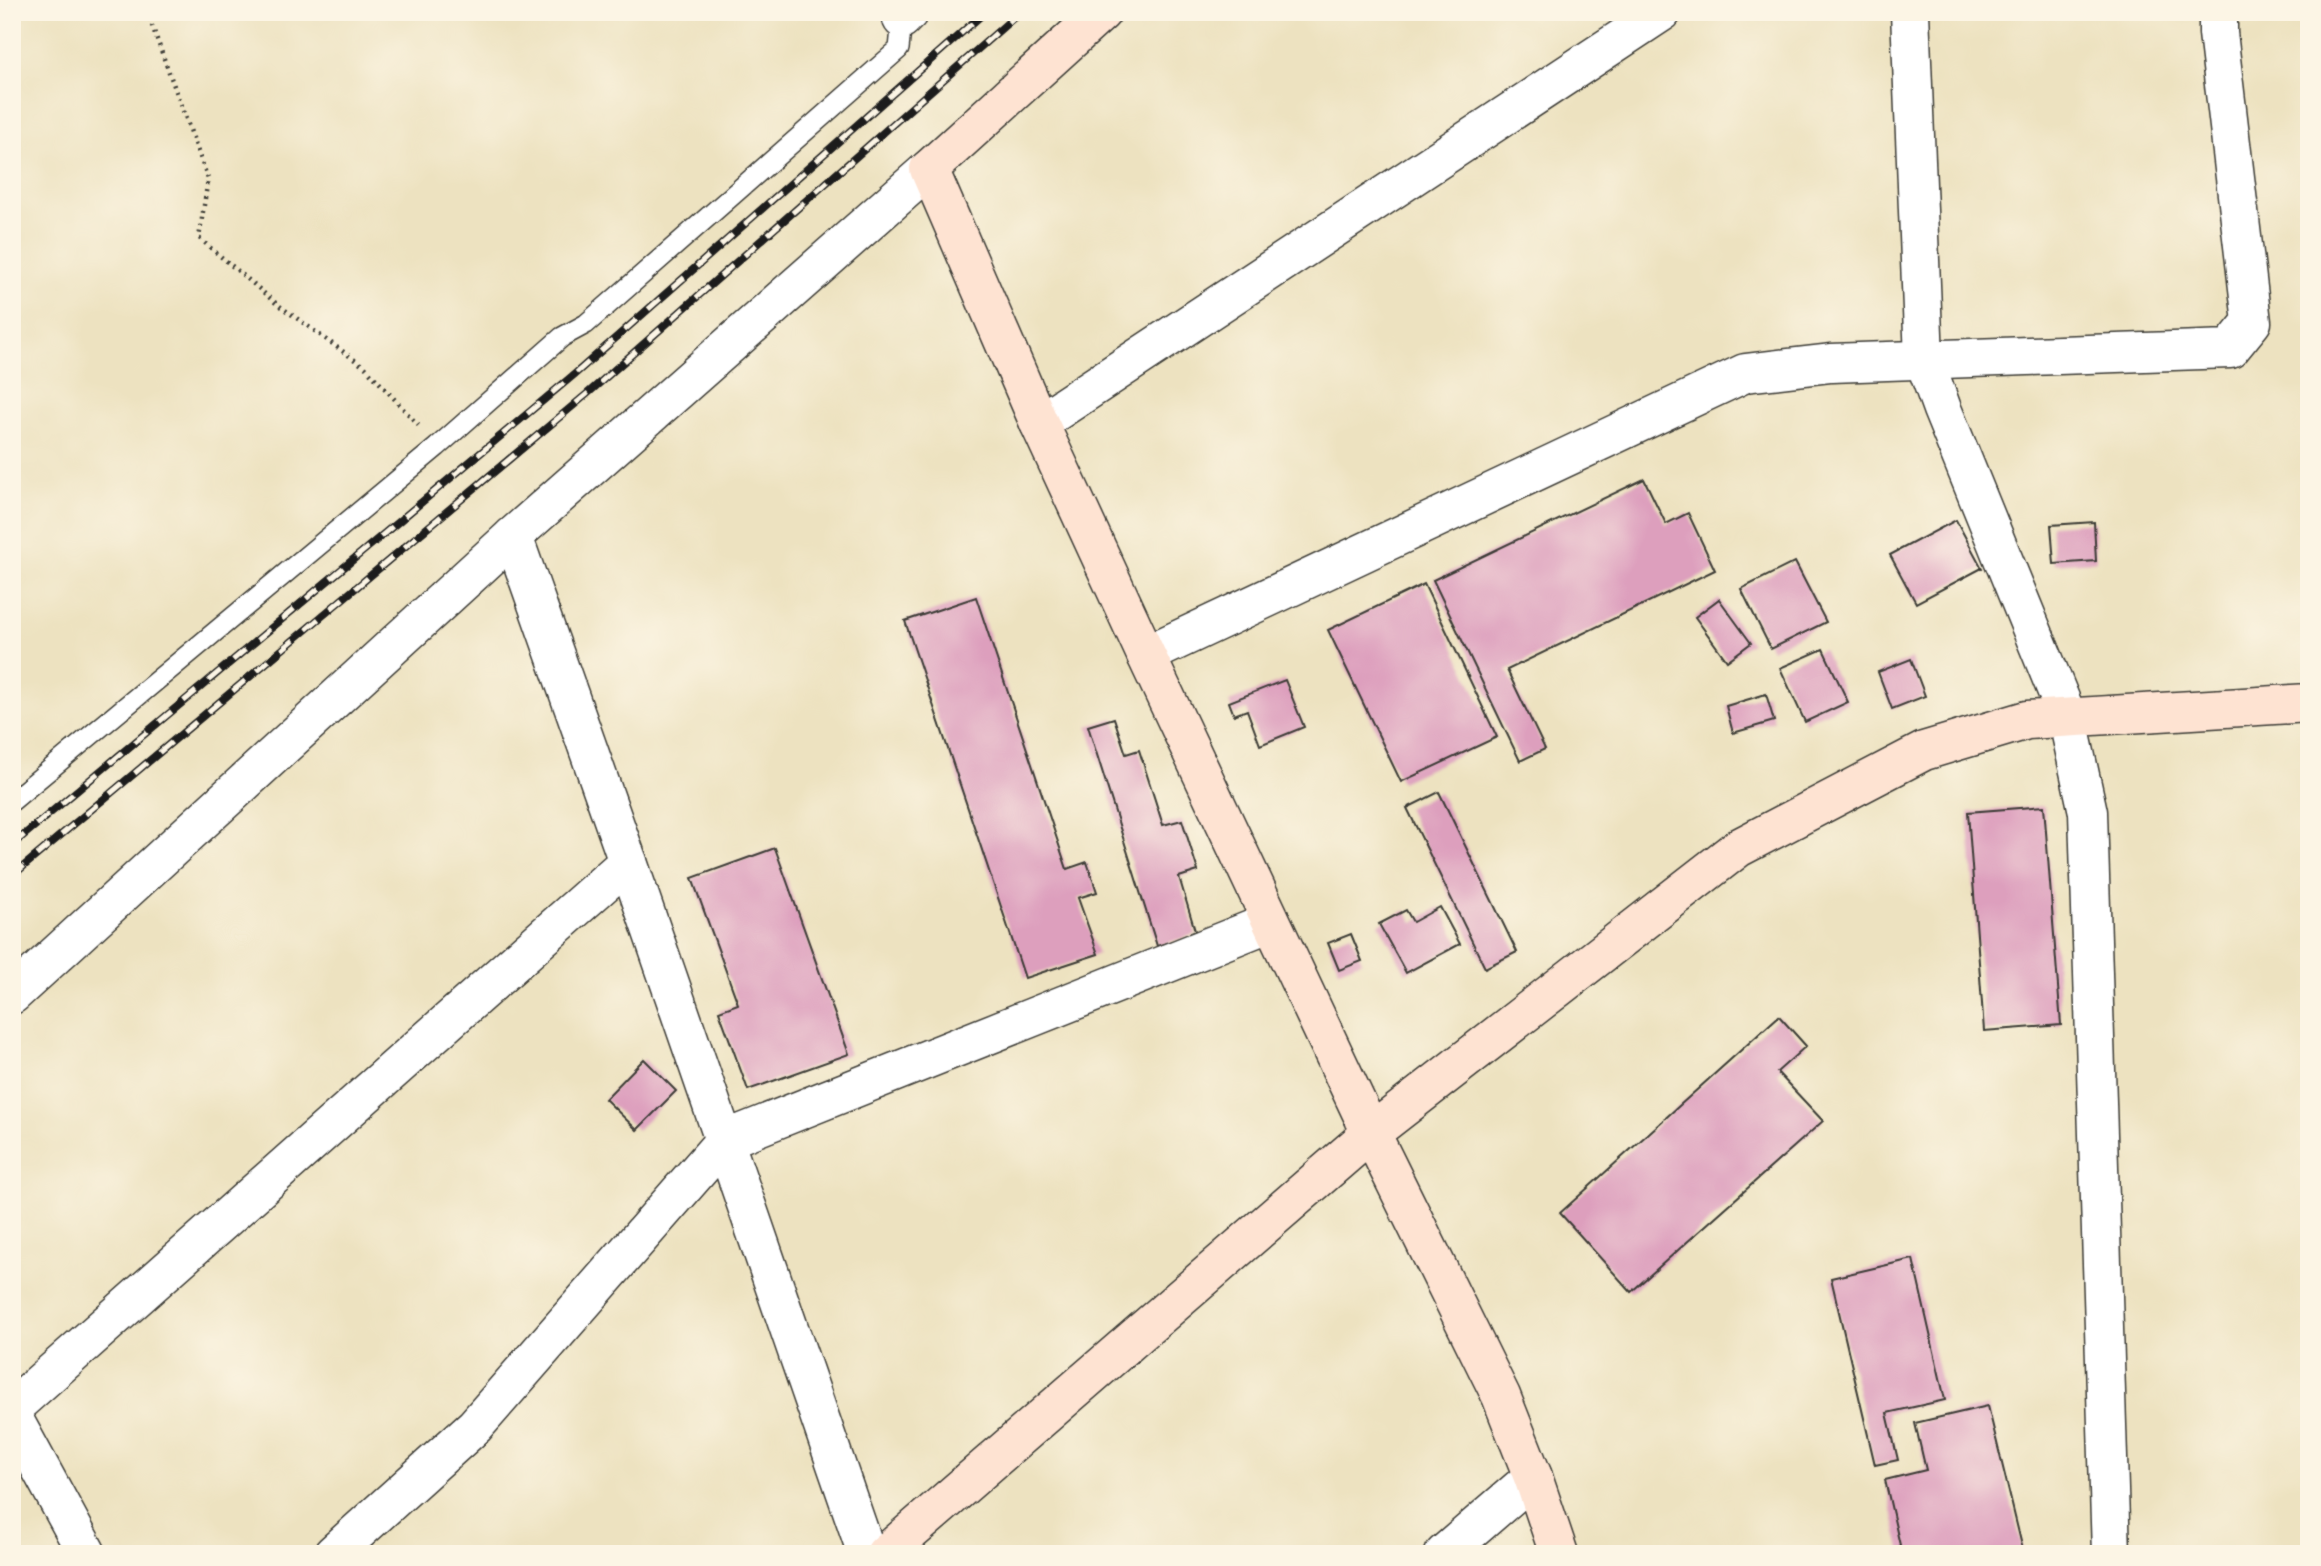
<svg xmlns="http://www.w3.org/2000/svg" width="2321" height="1566" font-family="'Gochi Hand',sans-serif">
<rect width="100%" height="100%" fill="#fcf5e5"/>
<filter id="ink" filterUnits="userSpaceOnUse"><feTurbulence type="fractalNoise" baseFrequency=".0143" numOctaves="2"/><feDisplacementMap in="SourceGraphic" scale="14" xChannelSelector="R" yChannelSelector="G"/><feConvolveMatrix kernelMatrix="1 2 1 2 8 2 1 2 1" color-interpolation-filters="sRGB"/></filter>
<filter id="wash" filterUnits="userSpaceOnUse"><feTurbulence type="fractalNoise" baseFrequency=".00686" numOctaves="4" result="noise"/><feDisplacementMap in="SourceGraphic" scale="28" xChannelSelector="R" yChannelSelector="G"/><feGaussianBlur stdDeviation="1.57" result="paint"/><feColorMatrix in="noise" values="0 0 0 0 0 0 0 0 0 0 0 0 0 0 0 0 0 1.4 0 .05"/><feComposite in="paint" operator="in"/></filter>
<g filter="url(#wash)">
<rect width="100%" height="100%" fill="#ede2c0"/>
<g id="blocks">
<g fill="#dd9fbd">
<polygon points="1644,479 1666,524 1688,513 1715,570 1507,670 1545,749 1520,761 1433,580"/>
<polygon points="1956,520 1982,568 1916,603 1890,555"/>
<polygon points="2094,522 2096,561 2054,564 2051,525"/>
<polygon points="1795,562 1826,622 1771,649 1741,589"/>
<polygon points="1424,584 1497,737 1401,782 1328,630"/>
<polygon points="976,597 1067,869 1087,862 1097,892 1078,898 1098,954 1025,978 905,621"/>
<polygon points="1719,599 1751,643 1727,661 1695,617"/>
<polygon points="1823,649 1848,702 1805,722 1780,668"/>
<polygon points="1911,659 1925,696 1892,709 1878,672"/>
<polygon points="1285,680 1304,727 1260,745 1247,710 1234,715 1229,702"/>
<polygon points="1766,694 1774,721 1733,733 1726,706"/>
<polygon points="1114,718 1126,754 1139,750 1163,825 1182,820 1198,871 1179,877 1196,934 1157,946 1088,726"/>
<polygon points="1439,792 1517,952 1485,968 1407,808"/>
<polygon points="2044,806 2061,1025 1984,1031 1968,812"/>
<polygon points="775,848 849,1054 748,1090 719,1011 738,1004 692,878"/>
<polygon points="1440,907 1460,944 1406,973 1379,924 1406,910 1413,922"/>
<polygon points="1351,934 1362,961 1339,970 1328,943"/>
<polygon points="1779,1016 1806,1046 1777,1072 1823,1121 1631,1292 1560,1213"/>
<polygon points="644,1059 676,1091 637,1130 605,1099"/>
<polygon points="1913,1259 1945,1400 1887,1413 1898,1460 1875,1465 1831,1278"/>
<polygon points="1988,1406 2024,1554 1902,1554 1885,1480 1926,1470 1915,1423"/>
</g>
</g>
</g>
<g filter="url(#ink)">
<use href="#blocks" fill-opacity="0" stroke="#3b3a35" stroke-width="2"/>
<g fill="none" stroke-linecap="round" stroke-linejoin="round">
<g stroke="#3b3a35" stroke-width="22">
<polyline id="lane" points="12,801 437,447 562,337 586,324 899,49 902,19"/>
</g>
<g stroke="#3b3a35" stroke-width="41">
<g id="street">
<polyline points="1910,12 1924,359 1942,409 2067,716 2088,812 2111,1554"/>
<polyline points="902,19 909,12"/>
<polyline points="1039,423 1662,12"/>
<polyline points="513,536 628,862 867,1554"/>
<polyline points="1146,655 1745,373 1831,363 2230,349 2252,322 2218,33 2218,12"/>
<polyline points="12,995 513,536 929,169"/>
<polyline points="12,1408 628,862"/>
<polyline points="12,1416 87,1554"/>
<polyline points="333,1554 475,1426 725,1140 1271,922"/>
<polyline points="1444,1554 1533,1477"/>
</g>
</g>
<g stroke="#3b3a35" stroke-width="41">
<g id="secondary">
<polyline points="1102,12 929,169 1039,423 1146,655 1371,1133 1501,1396 1533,1477 1559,1554"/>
<polyline points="885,1554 1371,1133 1738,848 1924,751 2027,720 2309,703"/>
</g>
</g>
<polyline stroke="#3b3a35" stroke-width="4.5" stroke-dasharray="2 5" stroke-linecap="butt" points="147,12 208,179 199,238 277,304 366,368 419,426"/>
<use href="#lane" stroke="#fff" stroke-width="19"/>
<use href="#street" stroke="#fff" stroke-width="38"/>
<use href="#secondary" stroke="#fee3d2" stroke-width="38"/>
<g stroke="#1c1c1c" stroke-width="8">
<g id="rail">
<polyline points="12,845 576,373 985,12"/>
<polyline points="12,876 587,394 1020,12"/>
</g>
</g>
<use href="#rail" stroke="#fcf5e5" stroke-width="5" stroke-dasharray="16" stroke-linecap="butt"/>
</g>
</g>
<rect width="2321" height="1566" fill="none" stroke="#fcf5e5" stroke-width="42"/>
</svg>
